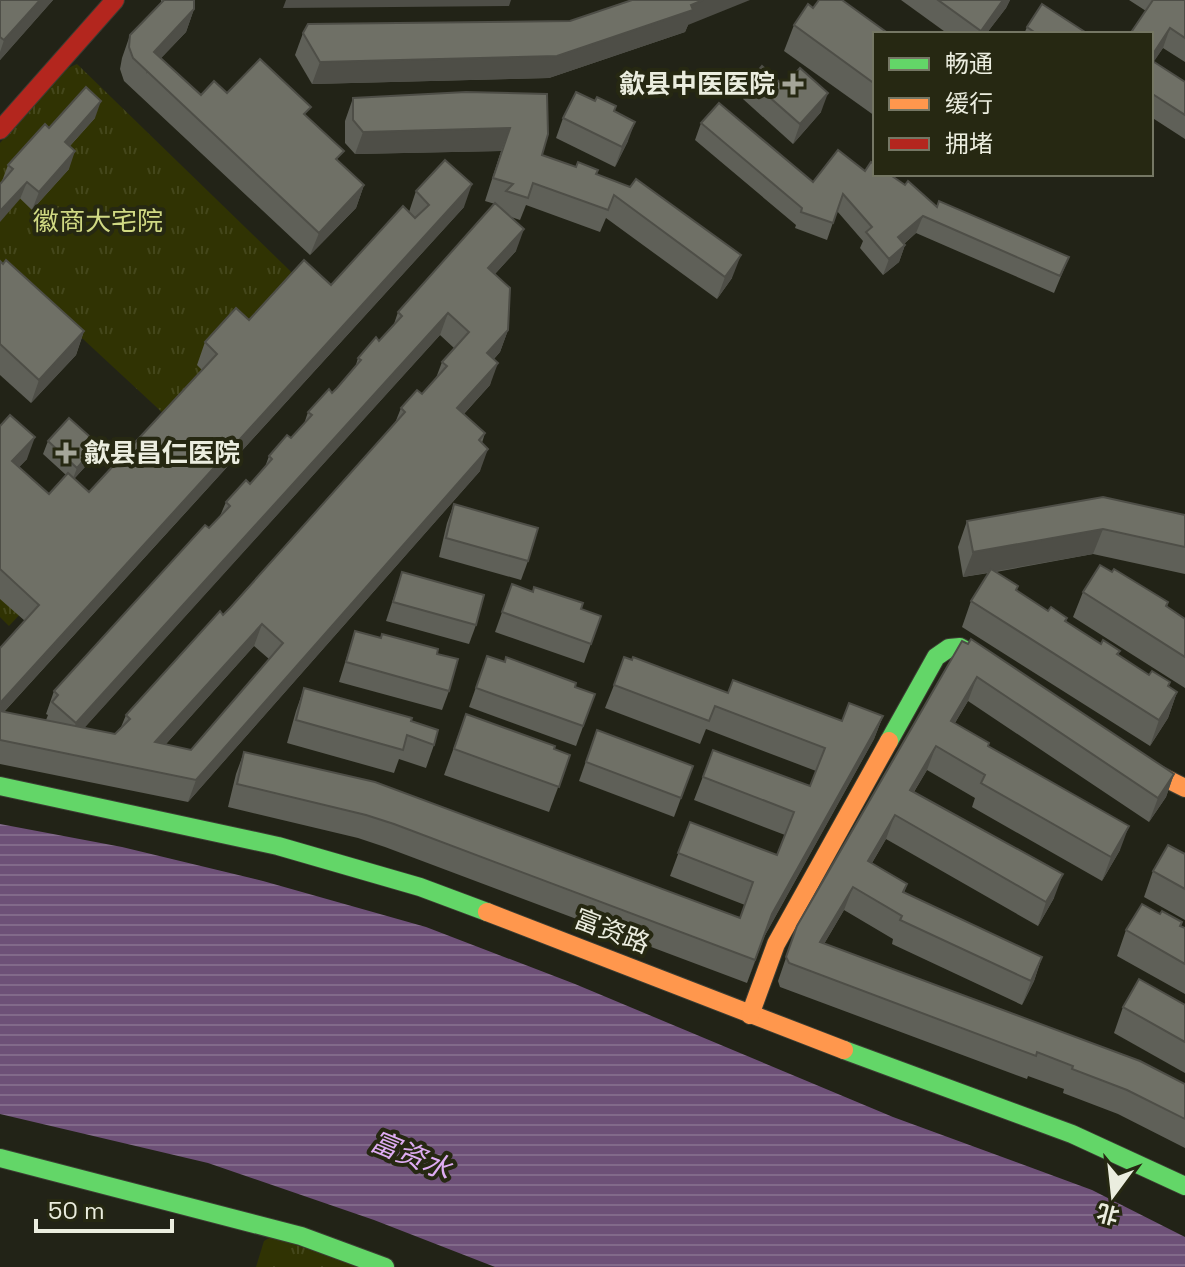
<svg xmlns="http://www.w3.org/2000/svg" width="1185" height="1267" font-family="'Space Grotesk','Noto Sans SC',sans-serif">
<defs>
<pattern id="grass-tufts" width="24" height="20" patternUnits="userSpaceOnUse" patternTransform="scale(2)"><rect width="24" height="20" fill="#303303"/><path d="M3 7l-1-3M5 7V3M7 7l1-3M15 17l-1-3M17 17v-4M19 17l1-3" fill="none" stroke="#44471b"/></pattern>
<pattern id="water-rules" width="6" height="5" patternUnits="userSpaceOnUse" patternTransform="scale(2)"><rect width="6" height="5" fill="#6d5077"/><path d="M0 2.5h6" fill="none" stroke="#826a8a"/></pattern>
</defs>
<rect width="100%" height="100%" fill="#222317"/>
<g fill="url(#grass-tufts)">
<polygon points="77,64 317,297 9,626 0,617 0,593 166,416 0,262 0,143 66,69"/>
<polygon points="274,1235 358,1267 256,1267 264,1241"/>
</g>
<polygon fill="url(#water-rules)" points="0,824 122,847 263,881 426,927 575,984 893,1117 1092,1190 1185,1237 1185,1267 495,1267 374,1220 208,1163 0,1114"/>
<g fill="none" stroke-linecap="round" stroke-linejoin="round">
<g stroke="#3c3d33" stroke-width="20">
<g id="fast">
<polyline points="889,741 936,657 949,648 960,647 985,661"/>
<polyline points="0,786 278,846 420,887 487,912"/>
<polyline points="844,1050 1072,1134 1185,1186"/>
<polyline points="0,1158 301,1236 385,1267"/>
</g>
</g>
<g stroke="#3c3d33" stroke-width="20">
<g id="slow">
<polyline points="1147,769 1185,788"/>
<polyline points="487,912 844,1050"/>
<polyline points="750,1015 776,944 889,741"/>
</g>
</g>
<g stroke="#3c3d33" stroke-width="20">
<polyline id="jam" points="0,130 115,0"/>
</g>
<use href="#fast" stroke="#63d668" stroke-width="18"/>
<use href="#slow" stroke="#ff974d" stroke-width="18"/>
<use href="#jam" stroke="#b3261e" stroke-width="18"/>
</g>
<g fill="#5f6058" fill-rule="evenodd">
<polygon points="0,0 53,0 0,60"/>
<polygon points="161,0 194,0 194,9 186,32 161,58 201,95 227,93 307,117 340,163 364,185 356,208 310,255 124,81 120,69 122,58 130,35 161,3"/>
<polygon points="901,0 1010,0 1006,8 986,34 948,34"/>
<polygon points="1129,0 1185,0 1185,62 1163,48 1153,62 1185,82 1185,139 1151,117 1151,34 1146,11"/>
<polygon points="813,8 875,34 875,116 784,51 794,25"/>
<polygon points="688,25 685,32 549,78 312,84 295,55 303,33"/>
<polygon points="1027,27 1088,34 1024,34"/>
<polygon points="750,80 784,86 821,112 793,144 743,99"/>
<path d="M 466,92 L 542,155 L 596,174 L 732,278 L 717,299 L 606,218 L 600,232 L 526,205 L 520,220 L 511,217 L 516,251 L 495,274 L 508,330 L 500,352 L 494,359 L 490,385 L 464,414 L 485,433 L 482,443 L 480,471 L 188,802 L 0,764 L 0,648 L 25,621 L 0,599 L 0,426 L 27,459 L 19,467 L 49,494 L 66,475 L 43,454 L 48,441 L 94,457 L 74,479 L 89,492 L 202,370 L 197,365 L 205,342 L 249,320 L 331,285 L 409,212 L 416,191 L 464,207 L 4,712 L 46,720 L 48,715 L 46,714 L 54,691 L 209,528 L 220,516 L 226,502 L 250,484 L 265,467 L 269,456 L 291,438 L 304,424 L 308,412 L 332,393 L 355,368 L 358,358 L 379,341 L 394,324 L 398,312 L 495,204 L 485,201 L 501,151 L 355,154 L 345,143 L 345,121 L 353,98 ZM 440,335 L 454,348 L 442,362 L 436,378 L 422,394 L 401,408 L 395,423 L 223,615 L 126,715 L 121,727 L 115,734 L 84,728 ZM 254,646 L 269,659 L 191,750 L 166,744 Z"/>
<polygon points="614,111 628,141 615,167 556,138 563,118"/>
<polygon points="95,118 70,146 69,169 32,210 2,181 8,165 49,128"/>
<polygon points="701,123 813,182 865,171 937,207 1069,257 1054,293 916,233 904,244 905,245 899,262 883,275 860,248 863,241 837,211 827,240 795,228 796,225 695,140"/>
<polygon points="0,261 84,331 76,355 31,403 0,375"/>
<polygon points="454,504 528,561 521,580 439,557 447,523"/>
<polygon points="1185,515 1185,574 1093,554 996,572 1017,591 1048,611 1067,618 1066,622 1101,644 1120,651 1118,655 1149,675 1170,682 1168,687 1177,692 1168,718 1150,746 962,627 971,601 989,573 963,577 958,547 967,521"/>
<polygon points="402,572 476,625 469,644 386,621"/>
<polygon points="1112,572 1168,602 1167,607 1185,619 1185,688 1073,617 1083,592"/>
<polygon points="512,584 601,616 584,663 495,632"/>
<polygon points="355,631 437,654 449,691 442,710 339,682"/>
<polygon points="962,641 1174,774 1166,797 1149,822 968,701 955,723 988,746 1120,850 1102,881 972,807 975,798 927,770 914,792 1054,898 1038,926 886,839 872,863 907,884 904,893 1042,957 1034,981 1022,1005 892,944 893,939 844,910 824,944 1185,1084 1185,1148 1118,1114 1063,1093 1064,1089 1028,1076 1027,1079 780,987 778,981 797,926"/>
<polygon points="487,656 595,694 576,746 469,707"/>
<polygon points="614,685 728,693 842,721 883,716 874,739 764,937 747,983 385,847 358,838 228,807 236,774 244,752 740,918 745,905 670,876 690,822 777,855 785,835 694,800 713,750 810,786 816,771 706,729 700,744 605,708"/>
<polygon points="304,688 411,721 434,745 426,768 399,759 394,773 287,743 296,711"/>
<polygon points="466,714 570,755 549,812 444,775"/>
<polygon points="597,730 693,766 674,817 579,781"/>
<polygon points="1185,854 1185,920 1144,897 1153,871"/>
<polygon points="1160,914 1182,922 1181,926 1185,928 1185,994 1117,956 1126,930"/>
<polygon points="1185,1005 1185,1073 1114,1033 1123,1007"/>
</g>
<g fill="#4e4e47">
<polygon points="40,0 53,0 0,60 0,52 4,40"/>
<polygon points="286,0 511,0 509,6 283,8"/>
<polygon points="703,0 750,0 688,25 685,32 549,78 312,84 320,62 691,5"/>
<polygon points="1003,0 1010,0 1006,8 986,34 980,34"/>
<polygon points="194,9 186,32 146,74 154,52"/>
<polygon points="1170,28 1163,48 1151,66 1151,57"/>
<polygon points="828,93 821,112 793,144 800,124"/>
<polygon points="101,101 95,118 58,159 65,142"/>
<polygon points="635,122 628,141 615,167 622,147"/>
<polygon points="510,128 501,151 355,154 363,132"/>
<polygon points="75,151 69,169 32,210 39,192"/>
<polygon points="27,182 20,199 0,222 0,211"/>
<polygon points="472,184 464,207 0,716 0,703"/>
<polygon points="364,185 356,208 310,255 319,233"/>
<polygon points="923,216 916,233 892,254 898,237"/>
<polygon points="524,229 516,251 480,290 488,268"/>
<polygon points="905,245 899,262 883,275 889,259"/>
<polygon points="741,255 732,278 717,299 725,277"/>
<polygon points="448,313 440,335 68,746 76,723"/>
<polygon points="508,330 500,352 479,375 487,353"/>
<polygon points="84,331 76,355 31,403 39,380"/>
<polygon points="498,363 490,385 449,430 457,408"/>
<polygon points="35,437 27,459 4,483 12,461"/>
<polygon points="98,444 94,457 72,481 77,468"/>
<polygon points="488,449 480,471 188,802 196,780"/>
<polygon points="1103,529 1093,554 963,577 973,552"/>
<polygon points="262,624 254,646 147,765 155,742"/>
<polygon points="977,677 968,701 942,744 951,721"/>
<polygon points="1177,692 1168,718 1150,746 1159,720"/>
<polygon points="883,716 874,739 764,937 747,983 772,914"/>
<polygon points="936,746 927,770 901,813 910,790"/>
<polygon points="1174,774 1166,797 1149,822 1158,798"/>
<polygon points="895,815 886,839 859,885 868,861"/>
<polygon points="1129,826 1120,850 1102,881 1111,857"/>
<polygon points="1063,874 1054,898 1038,926 1046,902"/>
<polygon points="853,887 844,910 811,966 820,942"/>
<polygon points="1042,957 1034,981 1022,1005 1031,981"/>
</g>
<g fill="#6f7066" stroke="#4e4e47" stroke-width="2" fill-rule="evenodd">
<polygon points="0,0 40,0 4,40 0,37"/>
<polygon points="164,0 194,0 194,9 154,52 201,95 214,81 227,93 260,59 311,107 304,114 344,151 336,159 364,185 319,233 133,58 129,47 130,35"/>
<polygon points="632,0 703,0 691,5 693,10 557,56 320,62 303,33 308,24 570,21"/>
<polygon points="819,0 842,0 889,34 875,34 875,84 794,25 808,4 813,8"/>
<polygon points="938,0 1003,0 981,31"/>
<polygon points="1153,0 1185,0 1185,38 1170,28 1151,57 1151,34 1130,34"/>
<polygon points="1042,4 1088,34 1037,34 1027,27"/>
<polygon points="1151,60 1185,82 1185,115 1151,93"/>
<polygon points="762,66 784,86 800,68 828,93 800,124 750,80"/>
<polygon points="86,87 101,101 65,142 75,151 39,192 27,182 0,211 0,184 13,169 8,165 45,124 49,128"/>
<polygon points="466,92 547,94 548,134 542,155 576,167 578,162 598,170 596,174 630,187 636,179 741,255 725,277 614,195 608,210 533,183 528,198 506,191 513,184 493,178 510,128 363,132 353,120 353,98"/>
<polygon points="576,92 595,101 597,97 616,106 614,111 635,122 622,147 563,118"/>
<polygon points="719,103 813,182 838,150 865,171 871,162 875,165 875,174 889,174 905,185 908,181 937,207 939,201 1069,257 1060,276 923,216 898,237 905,245 889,259 866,232 872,227 843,194 833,223 801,212 802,208 701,123"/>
<polygon points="445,160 472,184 0,703 0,648 39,605 0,569 0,426 10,415 35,437 12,461 49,494 68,473 89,492 217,354 205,342 236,308 249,320 304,260 331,285 403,206 415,218 429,205 416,191"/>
<path d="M 495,203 L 524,229 L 488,268 L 510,288 L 508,330 L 487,353 L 498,363 L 457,408 L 485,433 L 479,440 L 488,449 L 196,780 L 0,740 L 0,711 L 115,734 L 130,719 L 126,715 L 220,611 L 223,615 L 230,608 L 405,412 L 401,408 L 417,390 L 422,394 L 447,366 L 442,362 L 469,332 L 448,313 L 76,723 L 52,702 L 58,695 L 54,691 L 205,525 L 209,528 L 230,506 L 226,502 L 246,480 L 250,484 L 272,459 L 269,456 L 287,435 L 291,438 L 312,415 L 308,412 L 329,389 L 332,393 L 337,388 L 361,360 L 358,358 L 376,337 L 379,341 L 402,316 L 398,312 ZM 262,624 L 283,643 L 191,750 L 155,742 Z"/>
<polygon points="6,260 84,331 39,380 0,344 0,261 3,264"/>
<polygon points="69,418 98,444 77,468 48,441"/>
<polygon points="1103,497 1185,515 1185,547 1103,529 973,552 967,521"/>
<polygon points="454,504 538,528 528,561 446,538"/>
<polygon points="1100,565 1112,572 1114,569 1168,602 1166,606 1185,619 1185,657 1083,592"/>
<polygon points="991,569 1018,586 1016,590 1048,611 1051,607 1067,618 1065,621 1101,644 1103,640 1120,651 1117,654 1149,675 1152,671 1170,682 1168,686 1177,692 1159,720 971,601"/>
<polygon points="402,572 484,595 476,625 393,602"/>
<polygon points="512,584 533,592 534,587 583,603 581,609 601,616 591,644 502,612"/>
<polygon points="355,631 381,638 382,634 438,649 437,654 458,659 449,691 346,662"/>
<polygon points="971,639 1174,774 1158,798 977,677 951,721 989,743 988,746 1129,826 1111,857 981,783 985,775 936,746 910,790 1063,874 1046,902 895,815 868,861 907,884 903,892 1042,957 1031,981 900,920 902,916 853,887 820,942 1140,1061 1185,1084 1185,1119 1127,1090 1072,1069 1073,1066 1037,1052 1036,1056 789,963 786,957 797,926 962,641 968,644"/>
<polygon points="487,656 505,662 506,657 576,683 575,687 595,694 583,726 476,688"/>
<polygon points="624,657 632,660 633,657 728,693 733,680 842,721 849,703 883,716 772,914 755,960 394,824 366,815 237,784 244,752 375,782 740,918 753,882 678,853 690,822 777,855 794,812 703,777 713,750 810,786 825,748 715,706 709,721 614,685"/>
<polygon points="304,688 412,718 411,721 438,730 434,745 407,735 403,750 296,720"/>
<polygon points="466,714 555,746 554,749 570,755 559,787 454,749"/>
<polygon points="597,730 693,766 681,798 586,762"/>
<polygon points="1168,845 1185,854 1185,889 1153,871"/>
<polygon points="1142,904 1160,914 1162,911 1182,922 1180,926 1185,928 1185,964 1126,930"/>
<polygon points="1139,979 1185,1005 1185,1042 1123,1007"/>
</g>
<g fill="#a5a699" stroke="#262812" stroke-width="3">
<path d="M789 72h8v8h8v8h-8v8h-8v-8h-8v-8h8z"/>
<path d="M62 441h8v8h8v8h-8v8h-8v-8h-8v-8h8z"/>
</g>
<g text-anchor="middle" stroke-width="8" stroke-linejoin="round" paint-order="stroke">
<g font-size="26" font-weight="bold" fill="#ebeddf" stroke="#262812" text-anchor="end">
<text x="775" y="93">歙县中医医院</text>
<text x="84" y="462" text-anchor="start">歙县昌仁医院</text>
</g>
<g font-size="26" fill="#d0d983" stroke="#262812">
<text x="98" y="230">徽商大宅院</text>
</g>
<g font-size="26" fill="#ebeddf" stroke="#262812">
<text transform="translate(612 931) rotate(21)" y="9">富资路</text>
</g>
<g font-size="28" font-style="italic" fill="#deacf2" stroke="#262812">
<text transform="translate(411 1155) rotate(22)" y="10">富资水</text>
</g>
</g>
<rect x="873" y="32" width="280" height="144" fill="#262812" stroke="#757764" stroke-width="2"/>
<rect x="889" y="58" width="40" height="12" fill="#63d668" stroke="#757764" stroke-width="2"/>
<text x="945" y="72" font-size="24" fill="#ebeddf">畅通</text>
<rect x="889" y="98" width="40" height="12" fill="#ff974d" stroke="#757764" stroke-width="2"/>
<text x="945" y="112" font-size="24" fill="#ebeddf">缓行</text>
<rect x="889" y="138" width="40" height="12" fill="#b3261e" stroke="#757764" stroke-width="2"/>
<text x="945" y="152" font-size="24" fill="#ebeddf">拥堵</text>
<g transform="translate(1113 1195) rotate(195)" stroke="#262812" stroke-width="6" paint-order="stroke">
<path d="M0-6L14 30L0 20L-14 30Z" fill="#ebeddf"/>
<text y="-12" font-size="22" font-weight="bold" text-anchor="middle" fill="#ebeddf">北</text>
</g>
<path d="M36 1219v12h136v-12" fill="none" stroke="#ebeddf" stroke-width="4"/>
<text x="48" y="1219" font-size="24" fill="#ebeddf" stroke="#262812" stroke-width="6" paint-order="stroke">50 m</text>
</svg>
